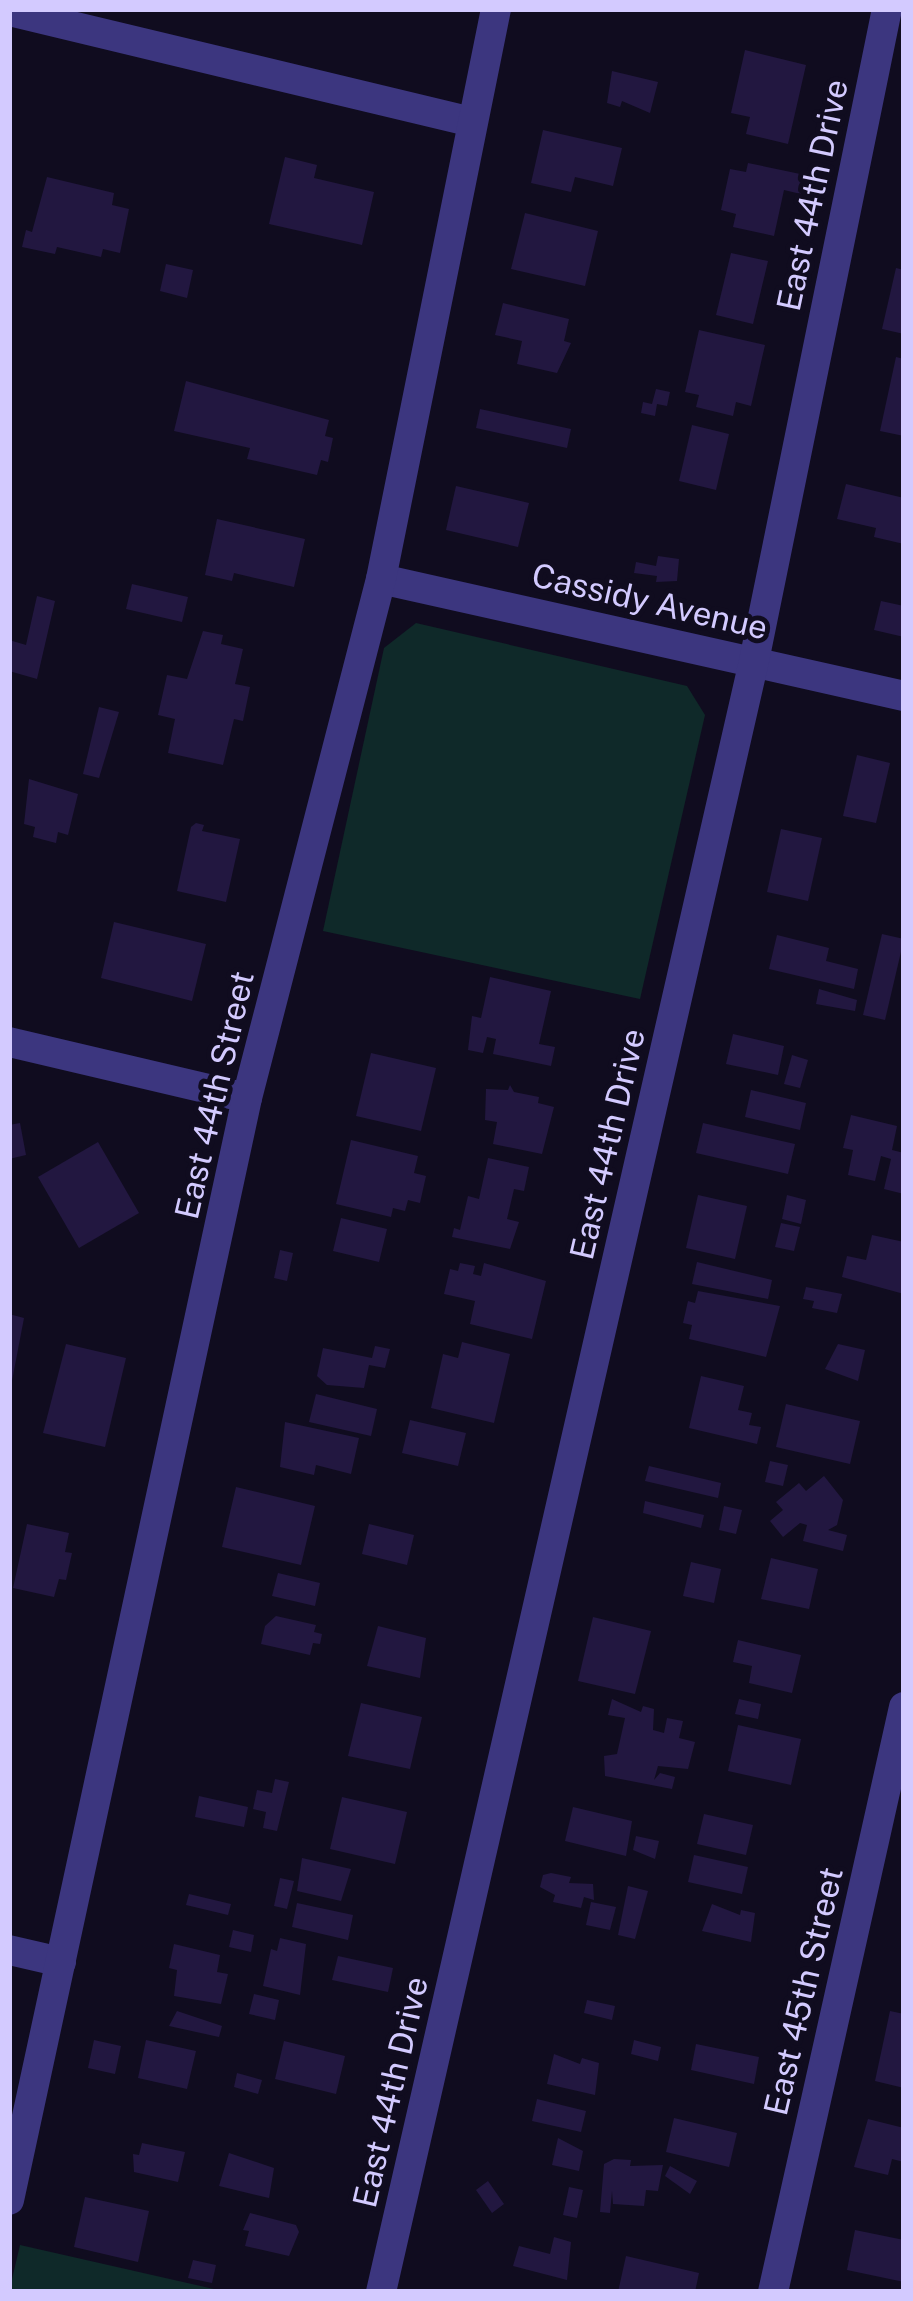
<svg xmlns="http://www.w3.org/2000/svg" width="913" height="2301" font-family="'Public Sans',sans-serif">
<rect width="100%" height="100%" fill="#100c1f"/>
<g fill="#0f2929">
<polygon points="416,623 687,686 705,715 640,999 323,931 384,648"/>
<polygon points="20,2245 227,2292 9,2292"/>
</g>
<g fill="#221740">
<polygon points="745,50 806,65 788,144 746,134 750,117 731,113"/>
<polygon points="612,71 658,82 650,113 622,101 620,107 607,103"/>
<polygon points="543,130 622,148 613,186 575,177 571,192 531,183"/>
<polygon points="285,157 317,165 314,178 374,192 362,245 269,224"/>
<polygon points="748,163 805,175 801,194 784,190 774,236 733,227 736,214 721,210 730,169 746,172"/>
<polygon points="47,177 114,193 112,205 129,209 120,253 103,249 101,257 57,247 55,254 22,247 26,230 32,232"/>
<polygon points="525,213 598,231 585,286 511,269"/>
<polygon points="731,253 768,261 753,324 716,315"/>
<polygon points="166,264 193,270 187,298 160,291"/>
<polygon points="896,268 904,270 904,334 882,329"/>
<polygon points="503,303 569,319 564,341 571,343 557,373 517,364 522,341 495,335"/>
<polygon points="699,330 765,345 751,406 736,402 733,416 696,407 699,395 685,392"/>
<polygon points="896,357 904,359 904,436 880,431"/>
<polygon points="186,381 329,420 325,436 333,438 328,462 321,460 317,475 247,459 250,448 174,431"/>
<polygon points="656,389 670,392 667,406 657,404 655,416 641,413 643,402 652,404"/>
<polygon points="480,409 571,429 567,448 476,428"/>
<polygon points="692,425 729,434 716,490 679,481"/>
<polygon points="846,484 904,498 904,544 874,537 876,528 837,519"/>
<polygon points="456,486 529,503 518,547 446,530"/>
<polygon points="217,519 305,539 294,587 234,573 232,581 205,575"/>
<polygon points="658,556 679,559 677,581 656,582 657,576 634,573 636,562 656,566"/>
<polygon points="132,584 188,597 182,622 126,609"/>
<polygon points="37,596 55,601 37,679 9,671 9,640 26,645"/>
<polygon points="881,601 904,606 904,637 874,630"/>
<polygon points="203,631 223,635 221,644 243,649 235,684 250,687 243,721 234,719 223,765 168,753 175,719 158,715 167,675 187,679"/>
<polygon points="99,707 119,712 99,778 83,774"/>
<polygon points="857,755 890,763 876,823 843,816"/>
<polygon points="29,779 78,794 68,835 58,832 56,843 33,837 35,827 24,824"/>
<polygon points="196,823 204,825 202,831 240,839 226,902 177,891 191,827"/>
<polygon points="781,829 822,838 808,901 767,892"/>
<polygon points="114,922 206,944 192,1001 101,978"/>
<polygon points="882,934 904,939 885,1020 863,1015"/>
<polygon points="777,935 829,948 826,961 858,969 854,989 769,969"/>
<polygon points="490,977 551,991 539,1044 555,1047 551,1066 493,1054 496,1039 487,1037 483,1053 468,1050 472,1016 481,1018"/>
<polygon points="819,989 857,1000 855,1011 816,1004"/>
<polygon points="733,1034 784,1046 778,1075 726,1064"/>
<polygon points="371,1053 436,1068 421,1131 356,1116"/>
<polygon points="792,1055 808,1060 800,1088 784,1084"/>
<polygon points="510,1085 514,1092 539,1097 538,1103 554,1107 542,1154 493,1144 497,1122 485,1120 486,1089 508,1090"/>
<polygon points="751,1090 806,1103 800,1130 745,1117"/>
<polygon points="851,1115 897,1126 892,1150 904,1153 904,1194 884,1189 891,1159 881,1156 875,1181 848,1175 853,1150 843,1148"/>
<polygon points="20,1123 26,1155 9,1159 9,1125"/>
<polygon points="703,1123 795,1144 788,1174 696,1153"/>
<polygon points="351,1140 418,1156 414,1173 426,1176 420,1203 408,1200 405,1211 393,1208 391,1217 336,1204"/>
<polygon points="98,1142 139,1213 79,1248 38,1177"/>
<polygon points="488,1158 529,1167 524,1191 514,1189 507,1219 519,1222 510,1249 452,1237 454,1228 460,1230 468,1196 479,1199"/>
<polygon points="698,1195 747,1206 735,1259 686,1248"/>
<polygon points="787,1195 806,1200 801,1224 782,1219"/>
<polygon points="341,1218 387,1229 379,1262 333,1251"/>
<polygon points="781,1223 800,1227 794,1251 775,1247"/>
<polygon points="872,1235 904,1242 904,1294 842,1277 847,1256 866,1260"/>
<polygon points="280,1250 293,1253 287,1281 274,1278"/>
<polygon points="697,1262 772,1280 768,1299 692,1284"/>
<polygon points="460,1263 475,1266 473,1274 481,1276 484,1263 546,1281 532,1339 470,1324 475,1301 444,1294 450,1269 458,1271"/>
<polygon points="806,1287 842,1294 837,1313 812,1308 814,1301 803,1299"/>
<polygon points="698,1291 780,1306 766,1357 689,1339 692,1325 683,1323 688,1301 695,1303"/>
<polygon points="9,1314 24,1318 11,1386 9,1386"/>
<polygon points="462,1342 510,1354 494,1423 431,1408 443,1354 458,1358"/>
<polygon points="66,1344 126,1358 105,1447 43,1433"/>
<polygon points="838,1344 865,1350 858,1381 825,1369"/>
<polygon points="375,1346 390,1349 385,1368 369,1365 364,1388 327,1385 317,1376 323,1348 372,1358"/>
<polygon points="701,1376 744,1386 738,1410 752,1413 749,1425 761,1427 757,1444 689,1428"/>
<polygon points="316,1394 377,1409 371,1436 309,1422"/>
<polygon points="786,1404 860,1421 850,1464 776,1447"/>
<polygon points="410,1420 466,1433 458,1466 402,1453"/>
<polygon points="285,1422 359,1438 351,1474 316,1465 314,1475 280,1467"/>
<polygon points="770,1461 788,1465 783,1486 765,1482"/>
<polygon points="649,1466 721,1483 718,1498 645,1481"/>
<polygon points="824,1476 843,1500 837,1525 828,1530 847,1535 843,1551 803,1541 807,1525 800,1523 783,1537 770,1521 783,1510 776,1502 799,1483 806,1491"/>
<polygon points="236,1487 315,1506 301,1565 222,1547"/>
<polygon points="645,1501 704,1515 701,1528 643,1513"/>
<polygon points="724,1506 742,1510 736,1534 719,1530"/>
<polygon points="27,1524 69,1533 65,1552 72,1553 66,1580 59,1579 54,1597 13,1588"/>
<polygon points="369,1524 414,1535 407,1565 362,1554"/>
<polygon points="771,1558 818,1569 809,1609 761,1599"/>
<polygon points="691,1562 721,1569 714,1603 683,1596"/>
<polygon points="278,1573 320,1583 315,1606 272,1596"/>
<polygon points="276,1616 316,1625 314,1632 322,1634 320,1644 313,1643 310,1655 261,1644 265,1626"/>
<polygon points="593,1617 651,1631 635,1694 578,1681"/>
<polygon points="378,1626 426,1638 420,1678 367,1666"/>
<polygon points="738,1640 801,1655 792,1693 749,1683 752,1666 733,1662"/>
<polygon points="612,1699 641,1712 643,1706 654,1709 653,1730 664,1733 667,1718 683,1721 679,1738 695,1742 688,1769 658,1766 654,1780 660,1773 675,1777 672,1789 605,1776 604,1756 617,1754 625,1718 608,1715"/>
<polygon points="739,1699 761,1704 758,1719 735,1714"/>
<polygon points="361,1703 422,1717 410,1769 348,1756"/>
<polygon points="738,1725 801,1739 791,1785 728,1771"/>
<polygon points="275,1779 289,1782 277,1831 263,1828 266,1812 253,1809 257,1790 272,1793"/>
<polygon points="199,1796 248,1807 244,1827 195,1817"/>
<polygon points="342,1797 407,1812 395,1864 330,1849"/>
<polygon points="573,1807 632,1821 626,1856 565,1841"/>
<polygon points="704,1814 753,1825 746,1855 697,1844"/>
<polygon points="636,1836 659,1841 655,1859 633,1850"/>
<polygon points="694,1855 748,1867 742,1894 688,1882"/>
<polygon points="302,1858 351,1869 341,1901 297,1891"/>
<polygon points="551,1873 571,1877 569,1883 593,1884 594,1900 584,1897 581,1908 553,1902 555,1895 540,1887 543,1875"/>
<polygon points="280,1878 294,1881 287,1909 274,1906"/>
<polygon points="628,1886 648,1891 635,1939 618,1935"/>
<polygon points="189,1894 231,1904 228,1915 186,1905"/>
<polygon points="591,1902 616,1907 610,1930 586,1925"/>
<polygon points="297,1903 353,1915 348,1940 292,1927"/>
<polygon points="712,1904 740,1915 741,1910 755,1913 751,1942 702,1931"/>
<polygon points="233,1930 254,1935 251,1952 229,1947"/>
<polygon points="280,1938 306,1944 300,1995 263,1986 271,1949 277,1951"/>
<polygon points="174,1944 220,1955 217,1972 228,1974 221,2004 174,1996 177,1970 169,1968"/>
<polygon points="338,1956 393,1968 388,1992 332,1980"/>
<polygon points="254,1994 279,2000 275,2020 249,2014"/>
<polygon points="587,2000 615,2006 612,2020 584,2013"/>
<polygon points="177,2011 222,2026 219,2037 169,2026"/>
<polygon points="890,2011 904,2014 904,2088 875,2081"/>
<polygon points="94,2040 121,2046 115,2074 88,2068"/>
<polygon points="146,2040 196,2051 187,2089 138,2078"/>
<polygon points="634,2040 661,2047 658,2061 631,2054"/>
<polygon points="284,2041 345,2056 336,2094 275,2079"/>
<polygon points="696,2044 759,2057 754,2084 691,2070"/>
<polygon points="554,2054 580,2064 582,2058 599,2063 595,2095 547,2084"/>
<polygon points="237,2073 262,2080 258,2094 234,2087"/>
<polygon points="537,2099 586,2111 581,2132 532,2121"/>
<polygon points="674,2118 737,2133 729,2167 666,2152"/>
<polygon points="868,2119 904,2128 904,2162 892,2159 888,2175 854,2167"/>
<polygon points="558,2138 583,2151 579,2171 552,2165"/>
<polygon points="142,2143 185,2152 178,2182 134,2172 133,2154 139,2155"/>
<polygon points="229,2153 274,2168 269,2198 219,2186"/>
<polygon points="614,2159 631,2160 630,2166 663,2165 658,2191 646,2190 644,2206 613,2204 612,2191 610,2213 600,2212 604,2164"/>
<polygon points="670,2166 697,2181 690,2194 665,2176"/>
<polygon points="488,2181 504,2204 492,2213 476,2190"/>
<polygon points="569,2187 583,2190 577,2218 563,2215"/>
<polygon points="85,2197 149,2211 138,2262 74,2247"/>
<polygon points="250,2213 296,2225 299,2232 289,2256 245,2246 249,2231 243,2230"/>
<polygon points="855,2230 904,2240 904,2282 847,2270"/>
<polygon points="554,2237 571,2242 567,2280 513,2266 519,2246 550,2254"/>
<polygon points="626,2256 699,2273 695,2292 618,2292"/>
<polygon points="193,2260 216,2265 212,2283 188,2278"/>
</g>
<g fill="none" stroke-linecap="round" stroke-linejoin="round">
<g stroke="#3c367f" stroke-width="30">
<polyline points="9,11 472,122"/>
<polyline points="381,579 904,696"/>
<polyline points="9,1042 247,1098"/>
<polyline points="9,1950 61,1962"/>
<polyline points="9,2200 247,1098 381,579 496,9"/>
<polyline points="381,2292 754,661 887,9"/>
<polyline points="773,2292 904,1707"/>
</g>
</g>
<g text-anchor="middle" stroke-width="10" stroke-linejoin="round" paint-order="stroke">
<g font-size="33" fill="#d3caff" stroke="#100c1f">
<text transform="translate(812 195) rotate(-78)" y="12">East 44th Drive</text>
<text transform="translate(650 601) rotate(13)" y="12">Cassidy Avenue</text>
<text transform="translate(214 1095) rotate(-77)" y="12">East 44th Street</text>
<text transform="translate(607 1144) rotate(-77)" y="12">East 44th Drive</text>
<text transform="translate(803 1991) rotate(-77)" y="12">East 45th Street</text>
<text transform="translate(390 2092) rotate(-77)" y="12">East 44th Drive</text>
</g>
</g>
<rect width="913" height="2301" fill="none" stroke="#d3caff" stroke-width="24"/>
</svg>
